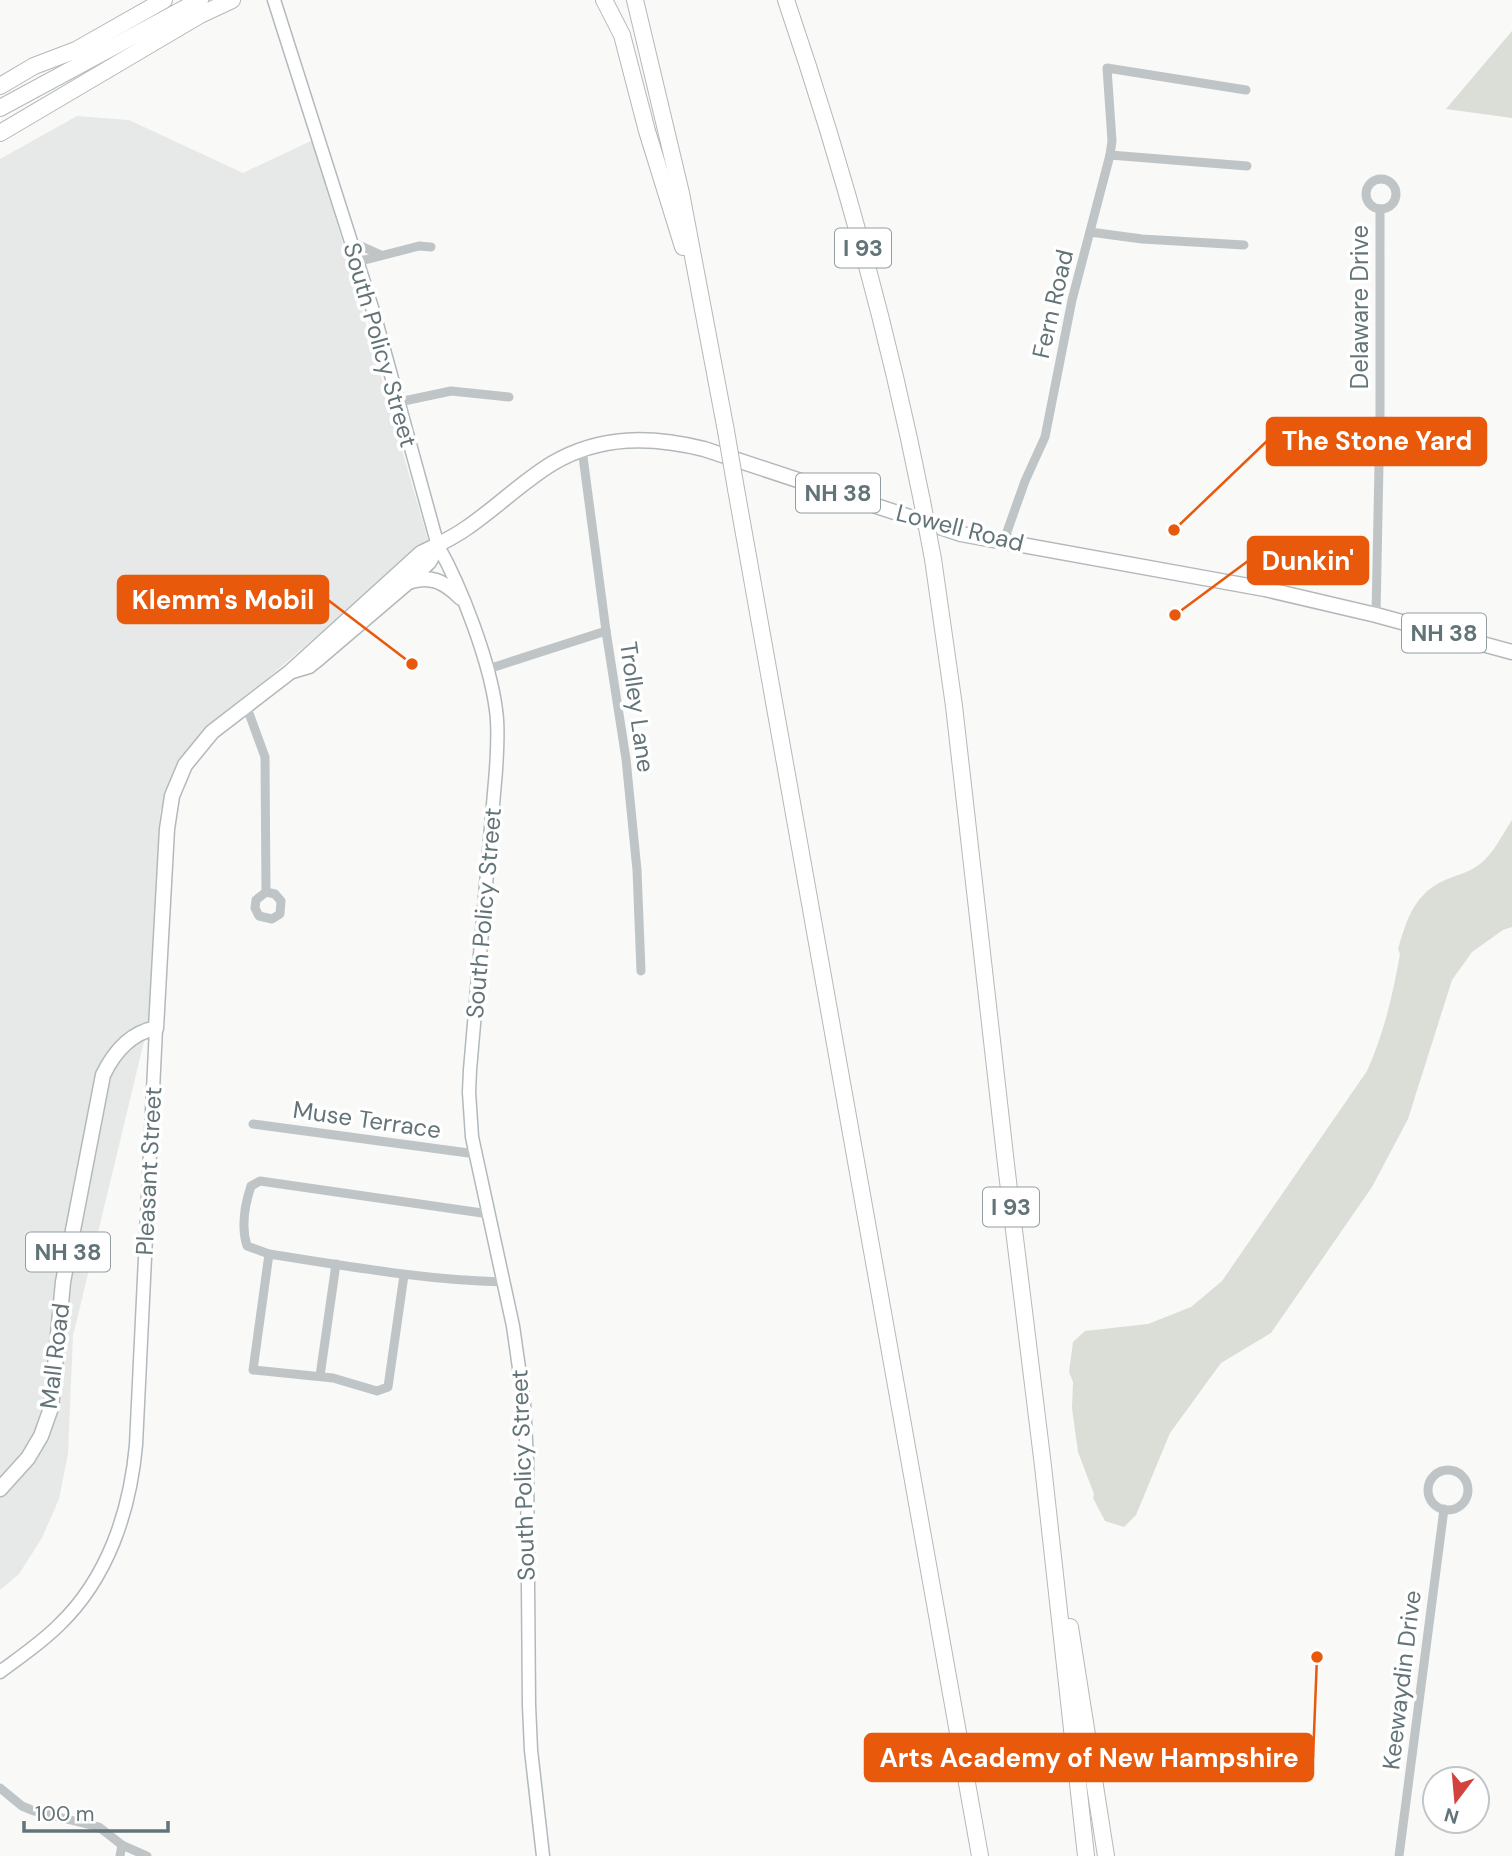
<svg xmlns="http://www.w3.org/2000/svg" width="1512" height="1856" font-family="'DM Sans',sans-serif">
<rect width="100%" height="100%" fill="#f9f9f8"/>
<polygon fill="#e7e9e8" points="77,116 129,120 243,173 313,140 428,540 196,740 174,773 160,812 149,1021 73,1336 68,1454 59,1499 42,1538 19,1574 0,1590 0,159"/>
<g fill="#dbded7">
<polygon points="1512,31 1512,118 1446,109"/>
<path d="M 1512,820 L 1512,927 L 1503,930 L 1472,952 L 1452,980 L 1408,1119 L 1372,1187 L 1271,1333 L 1221,1363 L 1170,1433 L 1136,1515 L 1124,1527 L 1105,1521 L 1093,1498 L 1094,1494 L 1078,1452 L 1072,1408 L 1073,1382 L 1069,1372 L 1073,1342 L 1085,1331 L 1148,1324 L 1191,1307 L 1222,1281 L 1367,1071 C 1384,1033 1393,994 1400,954 L 1398,949 C 1407,919 1414,894 1445,880 C 1457,875 1470,872 1480,864 C 1494,853 1502,835 1512,820 Z"/>
</g>
<g fill="none" stroke-linecap="round" stroke-linejoin="round">
<g stroke="#b2b9bc" stroke-width="15">
<g id="secondary">
<path d="M 274,0 L 375,317 L 438,546 C 462,588 490,663 496,710 C 499,730 497,750 496,770 L 470,1070 L 469,1092 L 472,1137 L 513,1326 L 524,1403 L 527,1460 L 529,1705 L 531,1750 L 543,1856"/>
<path d="M 0,1672 C 20,1657 41,1643 59,1625 C 108,1578 130,1511 136,1445 L 156,1028"/>
</g>
</g>
<g stroke="#b3b9bb" stroke-width="17">
<g id="primary">
<path d="M 408,582 C 430,574 445,582 461,598"/>
<polyline points="292,671 309,666 319,658 407,583 429,562 438,546"/>
<path d="M 0,1489 L 28,1458 L 41,1436 L 51,1408 L 63,1282 L 103,1075 C 114,1052 130,1033 156,1028 L 167,829 L 172,796 L 185,765 L 212,732 L 290,672 L 421,553 C 437,545 453,538 468,527 C 497,507 523,481 553,463 C 601,435 652,436 704,449 L 961,534 L 1265,589 L 1376,615 L 1512,652"/>
</g>
</g>
<g stroke="#b3b9ba" stroke-width="18">
<g id="highway">
<polyline points="604,0 622,35 647,131 683,247"/>
<polyline points="635,0 681,193 726,431"/>
<path d="M 786,0 C 842,164 888,330 922,501"/>
<polyline points="0,86 34,66 76,50 164,0"/>
<polyline points="0,108 200,0"/>
<polyline points="0,133 200,15 232,0"/>
<polyline points="736,489 980,1856"/>
<polyline points="933,559 954,706 1007,1173 1043,1466 1086,1856"/>
<polyline points="1070,1627 1106,1856"/>
</g>
</g>
<g stroke="#bfc5c7" stroke-width="9">
<polyline points="1110,155 1247,166"/>
<circle cx="1381" cy="194" r="15"/>
<polyline points="1090,232 1142,239 1244,245"/>
<polyline points="350,241 381,255"/>
<polyline points="357,262 419,246 431,247"/>
<polyline points="399,402 451,391 509,397"/>
<polyline points="582,449 606,631 626,759 637,870 641,971"/>
<polyline points="1003,543 1025,481 1045,437 1072,300 1110,155 1112,141 1107,68 1246,90"/>
<polyline points="1376,615 1380,414 1380,209"/>
<polyline points="488,669 606,631"/>
<polyline points="246,705 265,757 266,892 256,900 255,908 259,916 272,919 280,914 281,901 275,894 266,892"/>
<polyline points="253,1124 476,1154"/>
<path d="M 269,1254 L 247,1246 C 241,1227 245,1204 251,1186 L 260,1181 L 489,1214"/>
<path d="M 404,1275 L 388,1387 L 377,1391 L 333,1378 L 253,1370 L 269,1254 C 347,1266 424,1280 503,1282"/>
<polyline points="320,1376 336,1264"/>
<circle cx="1448" cy="1490" r="20"/>
<polyline points="0,1788 22,1806 34,1811 99,1827 122,1845 147,1856"/>
<polyline points="120,1856 122,1845"/>
<polyline points="1399,1856 1444,1509"/>
</g>
<use href="#secondary" stroke="#fff" stroke-width="12"/>
<use href="#primary" stroke="#fff" stroke-width="14"/>
<use href="#highway" stroke="#fff" stroke-width="16"/>
<g stroke="#b3b9ba" stroke-width="18" stroke-linecap="butt">
<g id="highway-bridge">
<polyline points="726,431 736,489"/>
<polyline points="922,501 933,559"/>
</g>
</g>
<use href="#highway-bridge" stroke="#fff" stroke-width="16"/>
</g>
<g text-anchor="middle" stroke-width="7" stroke-linejoin="round" paint-order="stroke">
<g fill="#fff" stroke="#929ea1" stroke-width="2">
<rect x="835" y="228.5" width="56" height="39" rx="5"/>
<rect x="796" y="473.5" width="84" height="39" rx="5"/>
<rect x="1402" y="613.5" width="84" height="39" rx="5"/>
<rect x="983" y="1187.5" width="56" height="39" rx="5"/>
<rect x="26" y="1232.5" width="84" height="39" rx="5"/>
</g>
<g font-size="23" font-weight="bold" fill="#637479">
<text x="863" y="256">I 93</text>
<text x="838" y="501">NH 38</text>
<text x="1444" y="641">NH 38</text>
<text x="1011" y="1215">I 93</text>
<text x="68" y="1260">NH 38</text>
</g>
<g font-size="24" fill="#637479" stroke="#fff">
<text transform="translate(1053 304) rotate(-77)" y="8">Fern Road</text>
<text transform="translate(1360 307) rotate(-90)" y="8">Delaware Drive</text>
<text transform="translate(380 345) rotate(74)" y="8">South Policy Street</text>
<text transform="translate(960 528) rotate(14)" y="8">Lowell Road</text>
<text transform="translate(637 707) rotate(82)" y="8">Trolley Lane</text>
<text transform="translate(484 913) rotate(-85)" y="8">South Policy Street</text>
<text transform="translate(367 1120) rotate(8)" y="8">Muse Terrace</text>
<text transform="translate(149 1171) rotate(-87)" y="8">Pleasant Street</text>
<text transform="translate(55 1356) rotate(-83)" y="8">Mall Road</text>
<text transform="translate(523 1475) rotate(-92)" y="8">South Policy Street</text>
<text transform="translate(1402 1680) rotate(-83)" y="8">Keewaydin Drive</text>
</g>
</g>
<path fill="none" stroke="#e8590c" stroke-width="2.5" d="M1174 530L1267 441M1175 615L1248 561M412 664L328 600M1317 1657L1313 1758"/>
<g fill="#e8590c" stroke="#fff" stroke-width="2.5">
<circle cx="1174" cy="530" r="7"/>
<circle cx="1175" cy="615" r="7"/>
<circle cx="412" cy="664" r="7"/>
<circle cx="1317" cy="1657" r="7"/>
</g>
<g fill="#e8590c" stroke="#e8590c" stroke-width="2.5">
<rect x="1267" y="418" width="219" height="47" rx="7"/>
<rect x="1248" y="537" width="120" height="47" rx="7"/>
<rect x="118" y="576" width="210" height="47" rx="7"/>
<rect x="865" y="1734" width="448" height="47" rx="7"/>
</g>
<g font-size="26" text-anchor="middle" font-weight="bold" fill="#fff">
<text x="1377" y="450">The Stone Yard</text>
<text x="1308" y="570">Dunkin'</text>
<text x="223" y="609">Klemm's Mobil</text>
<text x="1089" y="1767">Arts Academy of New Hampshire</text>
</g>
<g transform="translate(1456 1800) rotate(196)"><circle r="33" fill="#ffffff" stroke="#c1c7c9" stroke-width="2"/>
<path d="M0-5L12 26L0 18L-12 26Z" fill="#d2433f"/>
<text y="-10" font-size="19" font-weight="bold" text-anchor="middle" fill="#637479">N</text>
</g>
<path d="M24 1821v10h144v-10" fill="none" stroke="#637479" stroke-width="3.5"/>
<text x="35" y="1821" font-size="21" fill="#637479" stroke="#ffffff" stroke-width="5" paint-order="stroke">100 m</text>
</svg>
